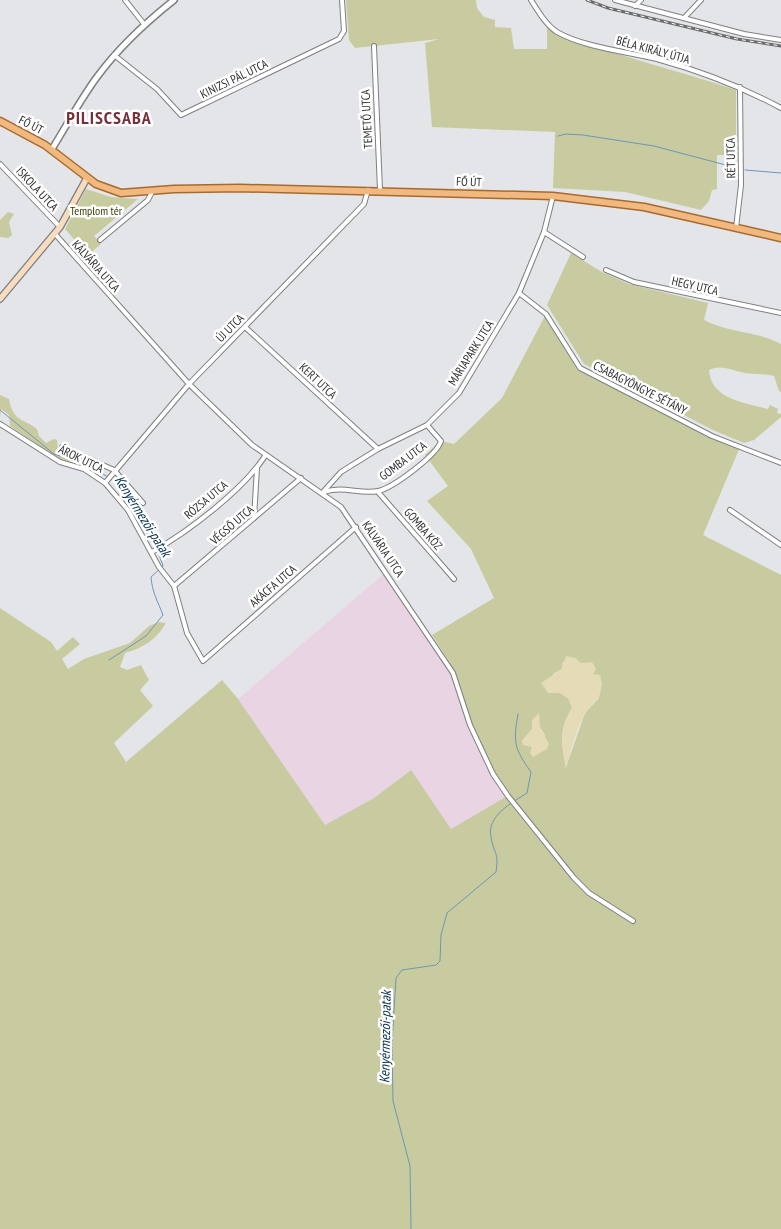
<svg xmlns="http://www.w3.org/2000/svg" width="781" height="1229" font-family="'PT Sans Narrow',sans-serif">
<rect width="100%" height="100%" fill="#e4e5e8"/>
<polygon fill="#e9d4e3" points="386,572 443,659 450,663 509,795 451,829 410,770 374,798 325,825 238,699"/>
<g fill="#c8cba0" fill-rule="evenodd">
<path d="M 346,0 L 476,0 L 477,8 L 484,17 L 495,20 L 495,27 L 511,28 L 514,49 L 547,49 L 547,28 C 608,54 673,69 736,90 L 736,155 L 717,155 L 717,189 L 712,190 L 709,201 L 701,210 L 625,192 L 553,188 L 555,132 L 432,127 L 425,43 L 439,39 L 355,48 L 349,40 Z"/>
<polygon points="86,189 111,197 138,199 94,236 101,244 88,255 65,229"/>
<polygon points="8,212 14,214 9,222 12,235 8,238 0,237 0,220"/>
<path d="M 571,253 L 602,272 L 629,284 L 708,303 L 704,320 C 728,333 757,331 781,344 L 781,392 L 779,391 L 774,376 C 762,373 752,375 741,372 C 731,370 720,364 709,370 C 711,398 741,402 764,408 L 768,409 L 770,405 L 778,409 L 777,413 L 781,414 L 781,417 L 754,440 L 744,443 L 713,430 L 584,364 L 547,305 Z"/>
<path d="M 546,314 L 577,365 L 712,436 L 740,447 L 703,535 L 781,575 L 781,1229 L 0,1229 L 0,608 L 51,642 L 57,651 L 73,637 L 80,644 L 62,659 L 68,669 L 84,659 L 130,643 L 149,626 L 159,622 L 166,623 C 157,639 143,648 125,653 L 120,667 L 127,670 L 141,665 L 149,680 L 140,690 L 153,706 L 114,743 L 126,762 L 222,680 L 238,699 L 325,825 L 374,798 L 411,770 L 451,829 L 509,795 L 494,773 L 477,737 L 450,663 L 432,635 L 494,598 L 471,549 L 427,501 L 448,486 L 425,455 L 441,441 L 454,444 L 502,398 ZM 575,658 L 593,675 L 599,698 L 585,713 L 566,767 C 561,744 559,728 572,708 L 569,699 L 560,693 L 553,674 L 562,669 L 563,662 ZM 540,727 L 545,735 L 533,748 L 522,741 L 532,729 Z"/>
<path d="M 0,395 L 9,399 C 13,422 23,418 37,429 L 39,436 L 46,443 L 54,439 L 57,440 L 58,449 L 72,457 L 71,462 L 57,458 L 10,426 L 9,415 L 1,409 L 0,417 Z"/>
</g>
<g fill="#e5dcb7">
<path d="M 566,656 L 575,658 L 581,663 L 592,662 L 596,669 L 593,674 L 600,675 L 602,684 L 599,698 C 579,713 573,744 566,768 C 561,746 560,727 572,708 L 569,699 L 560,693 L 548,693 L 541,683 L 562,669 Z"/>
<polygon points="539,713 540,727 549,744 547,749 533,757 530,753 532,747 523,745 522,741 532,729 532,720"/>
</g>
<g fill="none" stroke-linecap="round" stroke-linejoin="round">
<g stroke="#6f95b7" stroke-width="1">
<polyline points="558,136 566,134 583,135 654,146 737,168"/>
<polyline points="745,170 781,173"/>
<polyline points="0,410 54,454 88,465 113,480 156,548"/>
<path d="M 109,660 L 146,636 L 163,615 C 158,602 152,592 151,577 L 163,566 L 158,552"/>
<path d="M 411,1229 L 410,1166 L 393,1101 L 392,1044 L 396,978 L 402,970 L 436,965 L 440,961 L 441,935 L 447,913 L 496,872 C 499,851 494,855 491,837 C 486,816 513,802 527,793 L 531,772 C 514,748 513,743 518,714"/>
</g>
<g stroke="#7e7f81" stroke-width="6">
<g id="minor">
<polyline points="125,0 144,24"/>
<path d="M 531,0 C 538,11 546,25 557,32 C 583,47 628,52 657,59 C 700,71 742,87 781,108"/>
<polyline points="615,0 744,34 781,40"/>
<polyline points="635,6 641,0"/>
<polyline points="684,18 701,0"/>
<polyline points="374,46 380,190"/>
<polyline points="114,55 157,89 181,115 339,39 344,31 342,0"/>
<polyline points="0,164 60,227"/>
<polyline points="736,228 741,185 740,87"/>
<polyline points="544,232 583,257"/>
<polyline points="55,234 189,384 252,445 341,507 453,673 470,725 493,774 508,796 574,878 589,893 633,921"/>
<polyline points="100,240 148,200 153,190"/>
<polyline points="606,270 634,282 781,313"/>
<polyline points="519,293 546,314 580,368 712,436 781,463"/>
<polyline points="245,327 378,449"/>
<polyline points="0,424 60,462 84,469 105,483 128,510 159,567 174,586 187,633 203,661 356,527"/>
<polyline points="62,447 114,470 143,503"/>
<polyline points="105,483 189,384 364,204 368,190"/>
<polyline points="323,492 341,472 378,449 427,425 459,393 519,293 544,232 553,196"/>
<path d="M 324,492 C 344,485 360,495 378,491 C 393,488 437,455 441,441 L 427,425"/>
<polyline points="378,492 454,579"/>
<polyline points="730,510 781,545"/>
<polyline points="254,518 257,468"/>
<path d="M 152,552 C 188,532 243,490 265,456"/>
<polyline points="174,586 301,478"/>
</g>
</g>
<g stroke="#7e7f81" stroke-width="8">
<path id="tertiary" d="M 52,149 C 67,125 80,100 97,77 C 119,47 145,23 174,0"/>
</g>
<g stroke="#7e7f81" stroke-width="8">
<polyline id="secondary" points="0,299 60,227 87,178"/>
</g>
<g stroke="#a76a2e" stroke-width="9">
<polyline id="primary" points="0,121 45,145 96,184 121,193 174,189 240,188 553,196 644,207 781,238"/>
</g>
<use href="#minor" stroke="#fff" stroke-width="4"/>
<use href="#tertiary" stroke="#fff" stroke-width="5"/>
<use href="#secondary" stroke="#f8dcc0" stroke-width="5.5"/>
<use href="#primary" stroke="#f1b980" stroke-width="6"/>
<g stroke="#6b6b6d" stroke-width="3">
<polyline id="rail" points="587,0 608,8 737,39 781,46"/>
</g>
<use href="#rail" stroke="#fff" stroke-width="1" stroke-dasharray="4" stroke-linecap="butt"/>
</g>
<g text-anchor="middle" stroke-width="5" stroke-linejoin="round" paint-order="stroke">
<g font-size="12" fill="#2f2f31" stroke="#fff">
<text transform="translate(653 50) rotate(15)" y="4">BÉLA KIRÁLY ÚTJA</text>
<text transform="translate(234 79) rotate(-26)" y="4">KINIZSI PÁL UTCA</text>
<text transform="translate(367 119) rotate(-93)" y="4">TEMETŐ UTCA</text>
<text transform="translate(31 125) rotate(27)" y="4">FŐ ÚT</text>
<text transform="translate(731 158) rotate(-91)" y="4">RÉT UTCA</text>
<text transform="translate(469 182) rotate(2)" y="4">FŐ ÚT</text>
<text transform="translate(37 189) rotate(47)" y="4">ISKOLA UTCA</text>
<text transform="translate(96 266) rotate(48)" y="4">KÁLVÁRIA UTCA</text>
<text transform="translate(695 286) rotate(13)" y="4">HEGY UTCA</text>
<text transform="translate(230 328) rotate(-45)" y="4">ÚJ UTCA</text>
<text transform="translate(471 353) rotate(-58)" y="4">MÁRIAPARK UTCA</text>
<text transform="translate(318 381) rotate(43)" y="4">KERT UTCA</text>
<text transform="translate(640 388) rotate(27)" y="4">CSABAGYÖNGYE SÉTÁNY</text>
<text transform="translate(81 459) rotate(26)" y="4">ÁROK UTCA</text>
<text transform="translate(403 461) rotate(-37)" y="4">GOMBA UTCA</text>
<text transform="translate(206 500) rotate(-40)" y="4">RÓZSA UTCA</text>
<text transform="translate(232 525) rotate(-41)" y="4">VÉGSŐ UTCA</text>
<text transform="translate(423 529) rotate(49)" y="4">GOMBA KÖZ</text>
<text transform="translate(383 549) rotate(56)" y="4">KÁLVÁRIA UTCA</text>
<text transform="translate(273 586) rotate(-41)" y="4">AKÁCFA UTCA</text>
</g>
<g font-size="12" fill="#3b3d07" stroke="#fff">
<text x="96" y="215">Templom tér</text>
</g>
<g font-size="14" font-style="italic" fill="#032f4d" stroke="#fff">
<text transform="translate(143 516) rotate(58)" y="5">Kenyérmezői-patak</text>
<text transform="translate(385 1037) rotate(-89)" y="5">Kenyérmezői-patak</text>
</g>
<g font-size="18" font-weight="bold" letter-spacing="1" fill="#773039" stroke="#fff">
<text x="109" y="124">PILISCSABA</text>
</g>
</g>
</svg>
